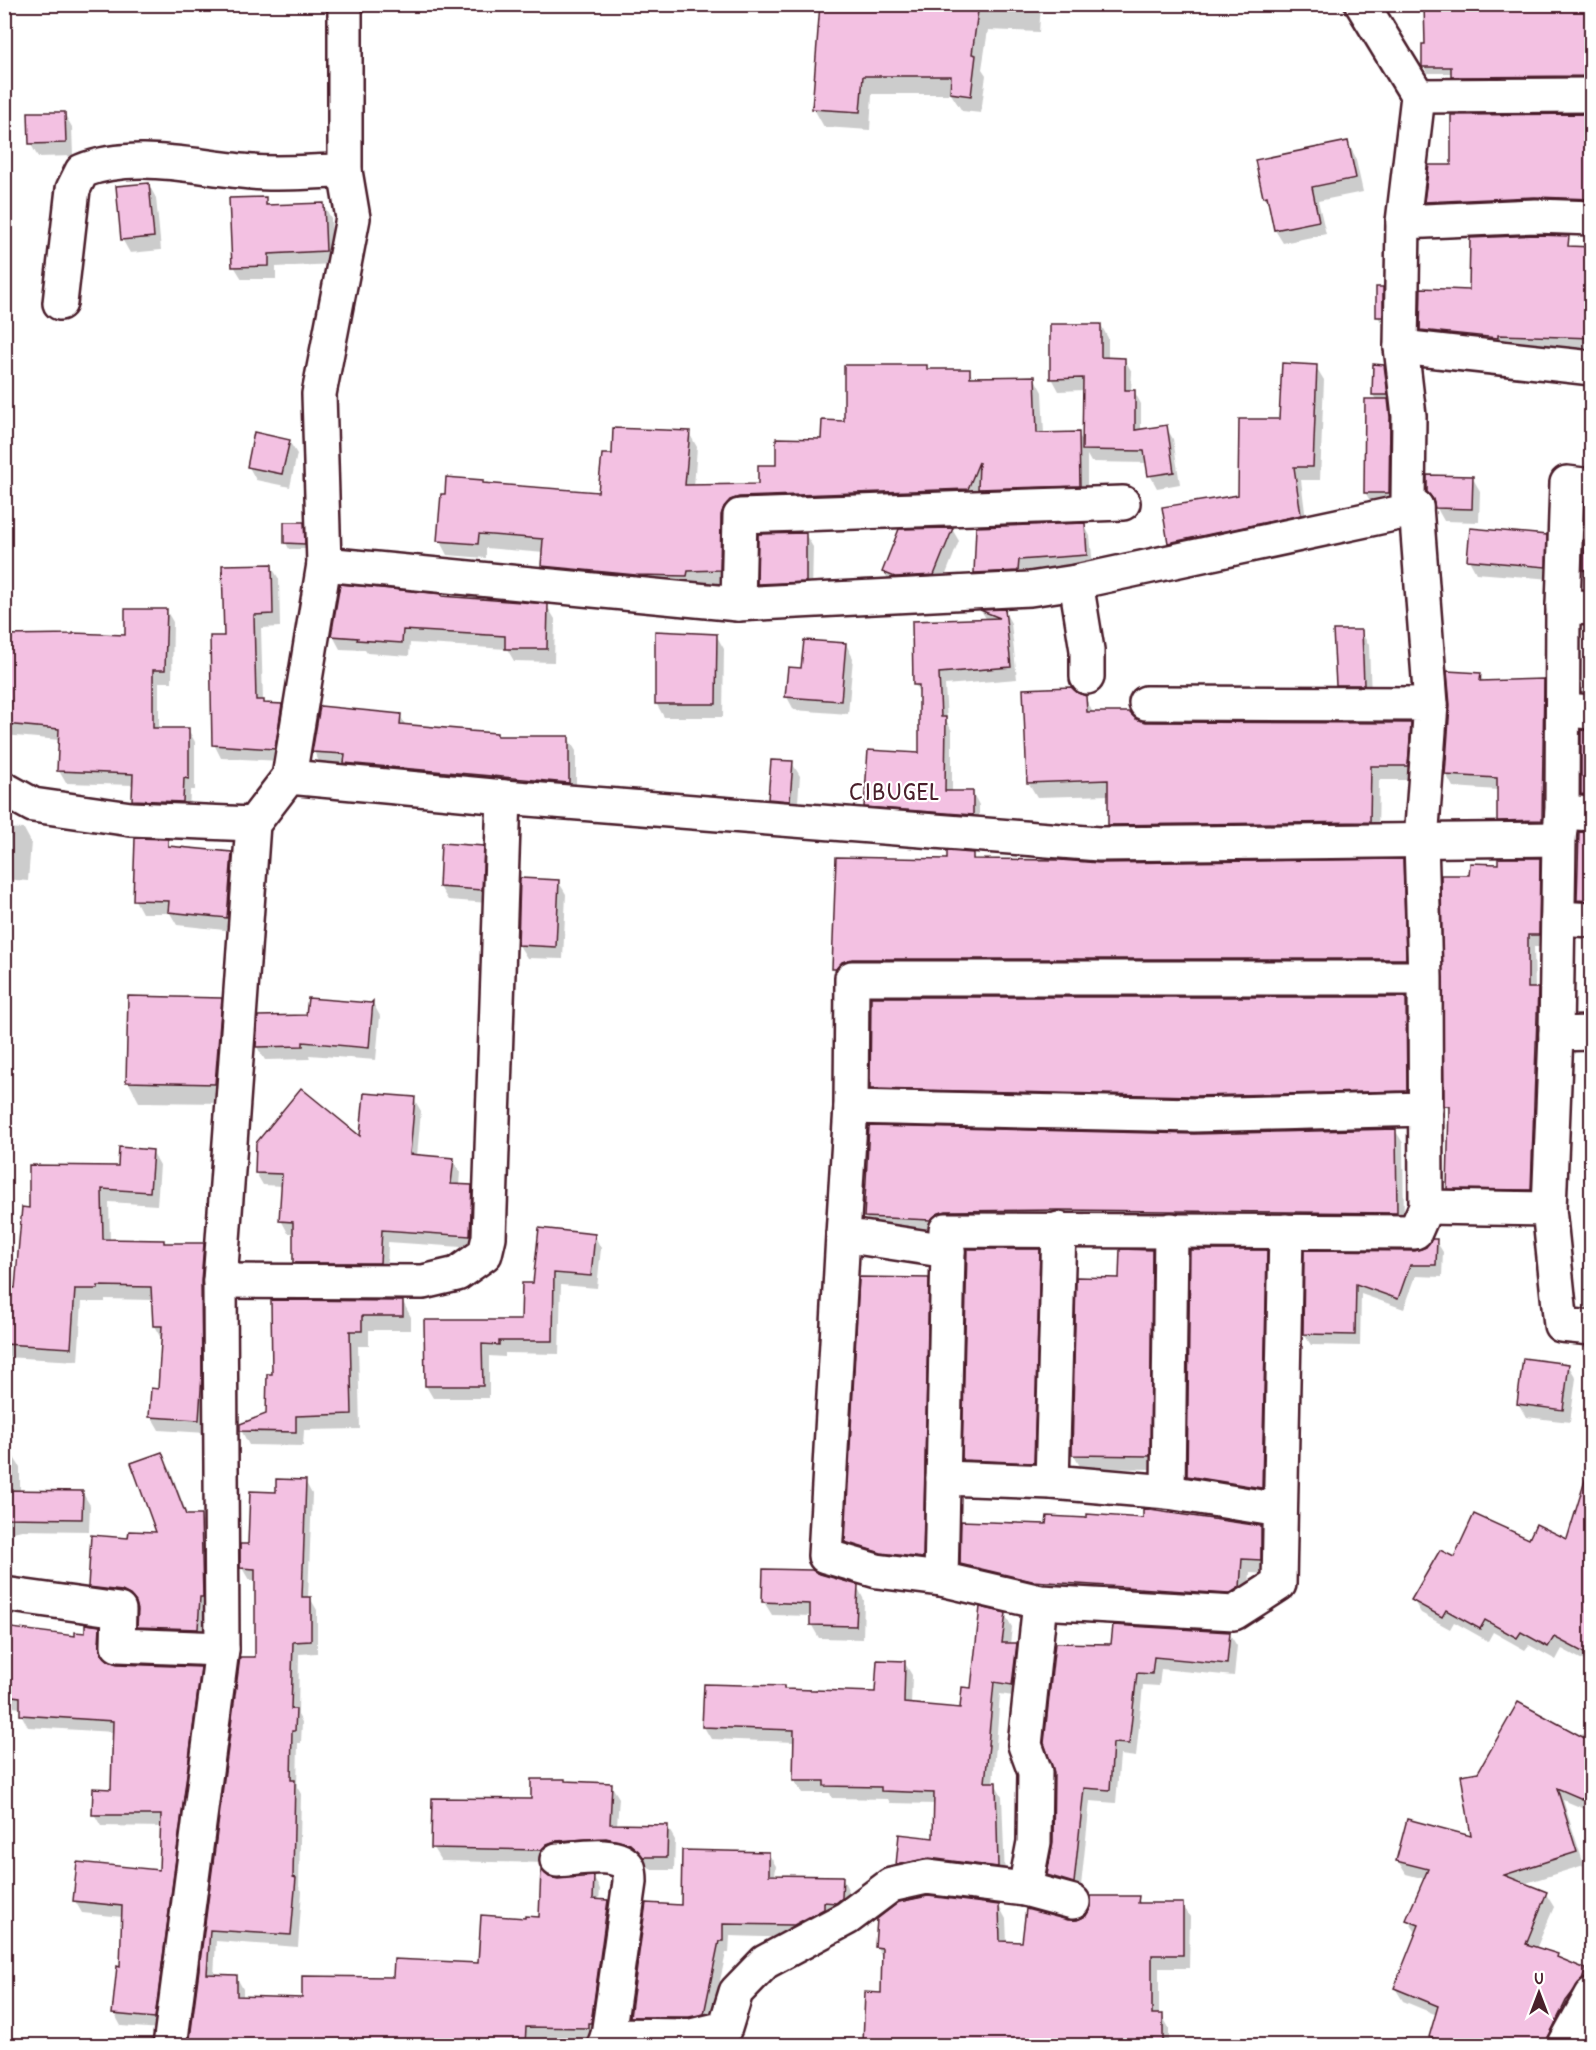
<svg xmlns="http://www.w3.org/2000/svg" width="1596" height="2050" font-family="'Patrick Hand',sans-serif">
<rect width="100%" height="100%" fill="#fff"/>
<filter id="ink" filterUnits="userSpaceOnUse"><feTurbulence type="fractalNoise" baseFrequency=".0167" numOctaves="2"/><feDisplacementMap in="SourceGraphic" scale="12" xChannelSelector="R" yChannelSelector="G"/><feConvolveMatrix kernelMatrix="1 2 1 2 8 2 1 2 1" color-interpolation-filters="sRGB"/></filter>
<g filter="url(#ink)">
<g fill="#0003">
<polygon points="838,4 1041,4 1039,32 988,30 982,69 986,75 981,113 962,111 951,94 872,94 870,130 824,127 814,109"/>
<polygon points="1592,4 1592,82 1456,83 1452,73 1427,73 1424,66 1426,46"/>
<polygon points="64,113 72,127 73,156 38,157 30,143"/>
<polygon points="1592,115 1592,205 1429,208 1426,202 1430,166 1452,166"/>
<polygon points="1348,143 1355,156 1363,192 1318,201 1326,234 1283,243 1275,230 1271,208 1264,197 1257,161"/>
<polygon points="149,185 156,198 161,250 130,253 122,239"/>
<polygon points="265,199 270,207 323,204 331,218 333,264 276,267 276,279 242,279 234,266"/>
<polygon points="1592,248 1592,349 1503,346 1428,341 1422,330 1470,292"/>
<polygon points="1382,289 1386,295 1385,323 1382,323 1378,317"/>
<polygon points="1101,325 1108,338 1108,359 1124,359 1132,372 1131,391 1134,391 1141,404 1141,430 1166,427 1173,439 1180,484 1157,488 1150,475 1148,463 1091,462 1087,455 1087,500 748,511 728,584 695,585 551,580 543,566 544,553 486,548 486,558 447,555 439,540 482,482 484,484 599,494 614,456 689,433 697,447 694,487 759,486 777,467 823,440 845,422 926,366 928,370 969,371 973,378 1034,377 1042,392 1044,434 1078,434 1084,443 1084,390 1059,391 1052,378"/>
<polygon points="1383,366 1387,372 1390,401 1387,401 1395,414 1396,506 1373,506 1365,492 1377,401 1373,395"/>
<polygon points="1316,367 1324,380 1320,480 1301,480 1307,528 1177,556 1170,543 1240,496 1280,421"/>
<polygon points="289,441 297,454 290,487 256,480 249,467"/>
<polygon points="1472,477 1480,491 1479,522 1444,521 1428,492"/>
<polygon points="1592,505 1592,601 1584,588 1585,540 1588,540 1588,506"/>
<polygon points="303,523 307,530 307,549 289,549 286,543"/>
<polygon points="1084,525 1090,536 1093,566 1025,571 1023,581 982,584 976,573"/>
<polygon points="952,529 959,541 941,587 891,584 884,572"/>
<polygon points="805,534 813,547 812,595 766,597 759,584"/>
<polygon points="1546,537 1553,550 1552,579 1476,573 1469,560"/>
<polygon points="271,566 279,579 280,627 261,628 263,701 265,704 281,705 289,719 282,761 221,758 214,744 226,637"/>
<polygon points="442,598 547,606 555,619 554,662 514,661 507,649 410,643 409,656 367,653 365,650 340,649 333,636"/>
<polygon points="166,610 173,622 172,682 159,682 159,729 188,729 195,742 195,790 190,790 189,814 141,812 134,800 134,785 66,783 59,771 60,740 4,735 4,678 127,637"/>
<polygon points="1004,611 1011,623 1017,679 945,685 947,722 952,731 952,792 972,792 979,805 979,827 873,819 866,806 920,755 920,694 915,685 987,620 982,612"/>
<polygon points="1592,627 1592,705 1583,692 1583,680 1589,680 1586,628"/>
<polygon points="1361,632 1369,645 1371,698 1345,698 1338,684"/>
<polygon points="716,635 724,649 723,717 664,717 656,703"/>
<polygon points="846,644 853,658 848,714 794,710 787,697 803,670"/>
<polygon points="1480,675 1484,682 1543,681 1550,693 1549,833 1506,833 1499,821 1498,790 1453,787 1446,774"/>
<polygon points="1085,697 1093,713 1146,723 1410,724 1418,738 1415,780 1379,780 1378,836 1118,839 1110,825 1110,795 1037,797 1028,782"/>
<polygon points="400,715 406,726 497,735 498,737 568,738 576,751 576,796 321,765 314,752"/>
<polygon points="1583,731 1592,731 1592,807 1582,794"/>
<polygon points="792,763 800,776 797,814 778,812 770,799"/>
<polygon points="4,828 24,829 31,842 28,881 4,879"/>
<polygon points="1592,834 1592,914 1586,913 1578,900"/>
<polygon points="167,841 171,848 231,853 239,867 234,931 177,925 170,913 142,913 135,900"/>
<polygon points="483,848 490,861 489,903 448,900 440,887"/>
<polygon points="972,854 975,860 1099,864 1402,861 1410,874 1412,972 841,982 833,968 949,861"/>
<polygon points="1539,859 1546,872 1545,947 1534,947 1535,989 1537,989 1544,1002 1537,1202 1455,1201 1448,1188 1450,1113 1446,1105 1499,866"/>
<polygon points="558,881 566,894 563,959 527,958 519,945"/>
<polygon points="1405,998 1413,1012 1414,1104 879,1102 871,1088"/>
<polygon points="221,999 232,1019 226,1103 139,1102 128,1081"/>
<polygon points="373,1003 380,1016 376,1060 309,1055 310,1059 265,1060 257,1047 259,1017 308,1016"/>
<polygon points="1588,1067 1592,1067 1592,1321 1583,1308"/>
<polygon points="414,1099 421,1111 417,1156 453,1159 460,1172 459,1186 471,1187 478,1199 476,1248 388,1242 387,1275 302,1275 295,1262 295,1233 288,1233 281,1220 283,1186 263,1185 256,1173 362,1139"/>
<polygon points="1395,1130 1403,1143 1404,1226 938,1233 873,1230 865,1216 1194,1135"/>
<polygon points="152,1151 160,1165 157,1205 109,1202 110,1241 164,1245 203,1244 211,1258 206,1433 159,1430 151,1416 159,1390 162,1340 154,1326 153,1300 105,1299 105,1302 82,1302 78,1361 4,1357 4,1298 16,1289 30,1209"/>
<polygon points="594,1235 601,1248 597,1288 561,1285 559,1354 505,1353 505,1357 489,1356 489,1398 433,1398 426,1386 425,1321 522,1321 534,1285"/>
<polygon points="1436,1241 1443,1252 1442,1277 1416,1276 1404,1309 1361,1294 1360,1346 1311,1345 1304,1334 1306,1252 1415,1252 1427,1249"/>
<polygon points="1039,1251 1046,1264 1041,1475 972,1473 964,1460"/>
<polygon points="1151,1251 1159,1264 1156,1469 1081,1468 1073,1454"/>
<polygon points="1266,1252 1274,1265 1269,1501 1196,1489 1188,1476"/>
<polygon points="928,1279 935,1293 930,1571 854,1555 846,1542"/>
<polygon points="273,1302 403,1302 411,1317 411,1330 369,1330 369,1346 358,1346 360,1429 304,1430 303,1446 249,1445 241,1430 268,1415 274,1376"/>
<polygon points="1568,1365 1576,1378 1570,1422 1526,1417 1518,1403"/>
<polygon points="5,1400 12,1412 13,1456 20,1467 20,1491 82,1492 90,1505 89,1531 22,1530 13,1532 10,1560 6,1560 4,1572"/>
<polygon points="161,1454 170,1469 188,1517 200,1517 209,1532 206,1644 148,1642 139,1627 139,1610 131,1606 98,1602 90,1586 130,1539 159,1534"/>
<polygon points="1592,1479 1592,1665 1562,1649 1556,1660 1529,1645 1525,1650 1493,1632 1488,1641 1454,1622 1450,1629 1421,1613 1413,1600 1454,1559 1530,1541 1568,1541"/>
<polygon points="305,1481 312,1494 308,1598 310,1598 317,1610 317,1653 299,1654 298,1715 302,1722 301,1743 298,1743 297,1787 301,1794 299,1887 302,1891 298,1947 216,1941 214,1976 236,1976 243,1989 243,1998 303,1999 395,1979 479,1964 527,1919 541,1918 548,1878 558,1880 593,1877 600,1889 599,1901 608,1901 615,1913 596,2040 568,2040 568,2046 190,2046 241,1659 257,1659 257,1580 249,1580 242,1568 249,1545 277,1493"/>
<polygon points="1260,1527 1269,1542 1268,1574 1250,1573 1248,1601 1237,1608 970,1578 962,1564"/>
<polygon points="819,1575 857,1586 864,1600 863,1639 819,1638 811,1624 812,1616 772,1615 764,1602"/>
<polygon points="1005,1615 1012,1627 1010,1644 1016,1644 1023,1657 1019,1697 1000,1694 993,1783 995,1783 1002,1796 1005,1879 904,1877 897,1864 935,1839 936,1804 890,1803 888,1799 832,1798 830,1793 802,1793 794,1780 795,1742 711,1739 704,1727 783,1688 785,1691 876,1694 904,1662 912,1675 911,1705 961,1710 973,1690"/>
<polygon points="99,1628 106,1640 106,1661 116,1665 200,1668 207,1680 161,2029 121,2026 114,2013 121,1968 123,1917 82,1913 75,1901 160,1871 162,1827 101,1826 94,1814 113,1790 114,1732 28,1727 21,1714 21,1708 4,1706 4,1638 76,1638"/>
<polygon points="1229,1633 1237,1646 1234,1676 1161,1669 1159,1686 1143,1685 1136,1757 1120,1755 1116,1803 1090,1801 1080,1895 1056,1888 1048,1875 1112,1646"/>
<polygon points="1582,1734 1592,1738 1592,1812 1563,1800 1584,1865 1523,1884 1546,1894 1554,1907 1536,1949 1557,1955 1560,1960 1585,1970 1592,1982 1558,2046 1436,2046 1430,2036 1437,2015 1403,2001 1395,1988 1417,1934 1408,1920 1425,1879 1406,1874 1398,1861 1473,1838 1479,1773 1581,1738"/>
<polygon points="565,1782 611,1785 619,1798 617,1825 667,1826 675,1840 674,1870 652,1870 639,1858 549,1863 441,1861 433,1848 532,1800"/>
<polygon points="768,1853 776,1866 775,1876 842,1878 849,1891 849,1911 801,1938 730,1936 729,1953 726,1953 710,2027 639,2029 631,2016 682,1907"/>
<polygon points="1138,1898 1141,1904 1182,1904 1190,1917 1189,1968 1159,1968 1159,2015 1162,2015 1169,2028 1169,2046 866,2046 864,2043 883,1995 883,1958 877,1947 999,1906 1006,1919 1007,1943 1024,1943 1068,1922 1078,1922"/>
</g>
<g fill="#f3c1e2" stroke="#4a1f2b" stroke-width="1.5">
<polygon points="820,4 979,4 972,54 976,55 971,96 950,93 951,76 863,76 860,112 812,109"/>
<polygon points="1424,4 1592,4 1592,76 1451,77 1451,67 1422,67 1422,44 1425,44"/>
<polygon points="28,112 65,112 66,143 29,144"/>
<polygon points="1592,114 1592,199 1535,197 1424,202 1429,165 1451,165 1451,115"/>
<polygon points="1348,141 1356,178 1312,187 1319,221 1274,230 1267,196 1263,197 1255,160"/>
<polygon points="149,183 154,237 121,240 116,186"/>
<polygon points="266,197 266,205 324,203 326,251 269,254 269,266 232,267 229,198"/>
<polygon points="1536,235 1569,236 1568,246 1592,247 1592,338 1498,335 1498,338 1420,330 1421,288 1469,290 1470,238"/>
<rect x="1376" y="287" width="7" height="30"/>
<polygon points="1050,324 1101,324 1101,357 1125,358 1125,390 1135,390 1135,430 1167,425 1174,472 1148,476 1144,451 1082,450 1083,378 1050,379"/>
<polygon points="1282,363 1317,365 1313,467 1294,467 1301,515 1168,543 1162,507 1238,495 1239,419 1279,419"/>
<polygon points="1373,364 1384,365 1388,395 1372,395"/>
<polygon points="844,365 927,365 927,369 970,369 970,377 1035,376 1037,433 1079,432 1080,486 978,489 979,462 968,489 739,497 730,500 724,507 721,515 720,570 688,571 687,576 636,575 541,566 543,539 479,534 478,544 437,541 441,494 445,494 446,477 483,480 483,483 598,492 602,454 612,454 613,428 690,431 685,485 758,484 758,465 776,465 776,438 821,439 822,420 844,421"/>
<polygon points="1365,399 1388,399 1390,417 1389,493 1364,493"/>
<polygon points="254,432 290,440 282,474 247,467"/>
<polygon points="1427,475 1473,476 1472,509 1435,508 1433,499 1427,492"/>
<polygon points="284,522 304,522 305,544 284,543"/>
<polygon points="1085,523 1087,555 1019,560 1018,571 974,573 976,527"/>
<polygon points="953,528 934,575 895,577 882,572 899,529"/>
<polygon points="1470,528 1547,535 1546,567 1467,560"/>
<polygon points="806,533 806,582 757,584 758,534"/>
<polygon points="1584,538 1592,539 1592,570 1583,570"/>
<polygon points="272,564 273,614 254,615 256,700 264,700 264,703 282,704 275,749 212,745 210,636 224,636 222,565"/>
<polygon points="340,584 442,594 442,596 548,604 547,649 505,649 505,636 403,630 402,643 357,640 358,638 331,636"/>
<polygon points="125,609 167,609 165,670 153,670 153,728 189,728 189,779 184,778 183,802 132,800 133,774 57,771 59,729 4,724 4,635 73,634 73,633 125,635"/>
<polygon points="1005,609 1011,667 939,673 941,717 946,717 945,791 973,791 973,815 864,807 868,750 919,753 919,685 913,685 912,621 1000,618 980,610"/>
<polygon points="1333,630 1362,630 1364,685 1336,685"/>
<polygon points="655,631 717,634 716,704 655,704"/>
<polygon points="804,640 846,643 841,701 785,697 788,667 801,668"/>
<polygon points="1447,671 1481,673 1480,681 1544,679 1542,820 1497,821 1497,778 1445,775 1450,705"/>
<polygon points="1071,687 1078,693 1086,696 1087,712 1129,712 1136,719 1146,722 1411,723 1408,766 1371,766 1370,822 1108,825 1108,780 1027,783 1023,689"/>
<polygon points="320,706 401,714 400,724 469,730 469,731 497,733 497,736 569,736 569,783 344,763 345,754 312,752"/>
<polygon points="1581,730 1592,731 1592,795 1581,794"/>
<polygon points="771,760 793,761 790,801 768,799"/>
<polygon points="1579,832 1592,833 1592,901 1577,900"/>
<polygon points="135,838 168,839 168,846 232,852 227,918 168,912 169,901 133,900"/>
<polygon points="441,843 484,846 482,890 439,887"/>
<polygon points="947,851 973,853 973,859 1060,860 1099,863 1403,859 1406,959 852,959 842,962 836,969 832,969 836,857 947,859"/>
<polygon points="1498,858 1540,858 1539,935 1528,935 1528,988 1538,988 1531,1190 1447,1189 1449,1106 1444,1106 1441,875 1469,875 1470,863 1498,864"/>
<polygon points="520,878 559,880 556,947 518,945"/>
<polygon points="128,996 222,998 215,1084 126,1082"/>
<polygon points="871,997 1406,997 1407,1091 1194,1096 870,1089"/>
<polygon points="308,998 371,1003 373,1001 369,1048 303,1042 303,1046 256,1047 258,1016 306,1015"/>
<polygon points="301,1088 360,1136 364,1093 415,1097 410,1154 454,1158 451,1184 472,1185 470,1236 382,1230 380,1263 293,1263 293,1222 279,1221 282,1174 255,1173 256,1143"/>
<polygon points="869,1126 1194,1134 1396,1129 1397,1213 1059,1210 946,1211 937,1214 931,1220 864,1217"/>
<polygon points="119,1147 153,1150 150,1192 102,1189 103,1239 164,1240 164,1243 204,1243 201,1281 202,1375 199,1420 149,1417 151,1388 158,1389 162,1326 153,1326 151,1287 98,1286 98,1289 75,1289 71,1348 4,1344 4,1287 15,1288 22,1207 29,1208 29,1165 118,1166"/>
<polygon points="539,1228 595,1234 591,1276 554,1273 553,1341 499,1341 499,1345 482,1344 483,1386 425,1386 424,1320 521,1320 522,1283 533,1283"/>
<polygon points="1432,1239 1437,1239 1436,1265 1410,1265 1398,1299 1356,1284 1355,1335 1303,1334 1304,1250 1415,1251 1426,1247"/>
<polygon points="967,1249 1040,1249 1034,1463 962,1460"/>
<polygon points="1120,1249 1152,1250 1150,1456 1072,1455 1076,1277 1119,1278"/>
<polygon points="1190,1250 1267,1250 1262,1488 1187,1476"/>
<polygon points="859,1277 929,1278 923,1558 881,1553 845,1542"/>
<polygon points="271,1300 403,1301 403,1316 362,1316 362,1331 350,1331 352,1414 296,1416 296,1432 240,1431 240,1424 266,1414 267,1374 272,1374"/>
<polygon points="1523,1358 1569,1364 1563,1410 1517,1404"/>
<polygon points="162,1452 186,1515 201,1515 203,1597 200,1597 198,1629 137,1627 138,1610 136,1602 130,1595 122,1591 88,1587 91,1535 128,1538 129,1531 156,1532 131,1463"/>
<polygon points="1586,1477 1592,1478 1592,1657 1554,1637 1548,1647 1521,1632 1517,1638 1485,1620 1480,1629 1446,1610 1442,1617 1411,1600 1440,1550 1454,1557 1474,1514 1529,1539 1536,1524 1567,1539"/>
<polygon points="276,1479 306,1480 302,1597 311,1597 311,1641 293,1642 291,1709 296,1709 295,1731 292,1731 291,1780 295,1780 293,1877 296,1878 291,1935 210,1930 207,1974 237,1975 237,1996 302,1998 302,1976 393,1977 394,1959 478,1963 481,1915 525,1918 525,1916 539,1917 541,1870 549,1877 558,1879 594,1876 593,1899 608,1900 591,2023 588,2023 588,2028 526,2027 525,2046 189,2046 240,1657 255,1657 255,1569 240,1568 240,1544 248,1544 250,1491 276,1492"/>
<polygon points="4,1490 83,1491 82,1519 4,1518"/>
<polygon points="1143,1509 1261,1526 1261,1560 1242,1559 1240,1587 1229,1594 1032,1581 960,1564 961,1521 1046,1524 1047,1516 1087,1518 1087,1514 1143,1518"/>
<polygon points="763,1569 812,1570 820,1574 858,1585 856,1626 810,1625 810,1604 762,1602"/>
<polygon points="980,1607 1006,1613 1002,1643 1017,1643 1012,1685 994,1682 988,1745 989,1745 985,1782 996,1782 998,1867 929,1858 896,1865 899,1834 933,1838 934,1793 881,1791 881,1787 824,1786 824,1781 793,1781 794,1730 702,1727 704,1684 784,1686 784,1689 875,1692 877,1660 905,1661 904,1703 960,1708 962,1687 971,1688"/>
<polygon points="85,1624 100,1626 99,1644 101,1653 109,1661 117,1664 201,1667 155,2018 112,2014 117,1966 120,1967 122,1906 73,1901 77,1862 159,1870 161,1815 92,1815 93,1788 111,1789 113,1721 20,1715 20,1697 4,1695 4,1627 75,1636 75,1632 85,1633"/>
<polygon points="1113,1625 1230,1632 1227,1664 1154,1657 1152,1674 1137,1673 1129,1744 1113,1743 1110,1790 1084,1788 1074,1883 1047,1875 1053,1842 1054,1772 1044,1743 1055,1643 1111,1644"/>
<polygon points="1518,1702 1592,1742 1592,1803 1557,1788 1577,1852 1504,1875 1547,1892 1526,1944 1558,1954 1557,1957 1586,1969 1582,1980 1566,2001 1544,2046 1456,2046 1429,2037 1438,2006 1394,1988 1419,1925 1406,1920 1428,1869 1396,1861 1407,1819 1471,1836 1461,1775 1478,1772"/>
<polygon points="531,1779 565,1779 565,1781 612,1783 610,1824 668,1825 667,1857 643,1857 630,1844 606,1838 555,1841 547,1844 541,1850 431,1848 432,1798 531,1799"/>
<polygon points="682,1850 769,1852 769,1875 843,1876 842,1898 836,1903 824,1902 824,1909 794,1925 723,1924 723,1941 719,1941 704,2014 689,2017 630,2017 646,1903 681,1905"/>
<polygon points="928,1896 999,1905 1000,1941 1022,1942 1026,1909 1068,1920 1077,1920 1086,1916 1091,1907 1091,1896 1139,1896 1138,1903 1183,1903 1183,1955 1152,1955 1152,2014 1163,2014 1163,2046 956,2046 863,2043 865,1992 881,1993 882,1948 875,1947 877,1919 899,1902"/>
</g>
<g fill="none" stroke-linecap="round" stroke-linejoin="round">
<g stroke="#4a1f2b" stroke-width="38">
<g id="street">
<polyline points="1362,4 1418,96 1403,222 1401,347"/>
<polyline points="1418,96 1592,95"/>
<polyline points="1403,222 1536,216 1592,218"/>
<path d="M 60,303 L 73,189 L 82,171 C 134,150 198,168 252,172 C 282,175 314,171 345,171"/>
<polyline points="1592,486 1567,483 1563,606 1562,812 1559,839 1556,1034 1549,1209 1561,1325 1592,1328"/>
<polyline points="1416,507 1431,704"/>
<polyline points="324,564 738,604 1030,589 1076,582 1403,512 1416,507 1408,502 1409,416 1401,347 1592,368"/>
<polyline points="1076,582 1087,650 1087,677"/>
<polyline points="738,604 740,516 1123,503"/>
<polyline points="1563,606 1592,608"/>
<polyline points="1146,703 1431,704 1421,841 1425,978 1426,1207 1415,1232 946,1230 948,1251 843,1235 851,1107 852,978 1425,978"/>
<polyline points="1564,710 1592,712"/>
<polyline points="289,777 324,564 319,394 353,218 345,171 345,4"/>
<polyline points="4,789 33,805 131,819 253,824"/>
<polyline points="1562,812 1592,814"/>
<polyline points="1558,918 1592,920"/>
<polyline points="1556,1034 1592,1033"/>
<polyline points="851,1107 1194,1115 1426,1109"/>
<polyline points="1426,1207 1549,1209"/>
<polyline points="843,1235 825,1556 877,1571 941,1579 1040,1602 1234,1613 1279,1584 1286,1231"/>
<polyline points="220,1281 423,1282 457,1274 485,1254 489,1237 504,797"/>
<polyline points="943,1478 1052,1482 1168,1492 1280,1510"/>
<polyline points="1052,1482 1059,1229"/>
<polyline points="1168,1492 1171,1230"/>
<polyline points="941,1579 948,1251"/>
<polyline points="4,1594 119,1610 118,1645 222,1649"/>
<path d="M 557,1860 C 575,1859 618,1850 628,1867 C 630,1871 630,1877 630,1882 L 608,2035"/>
<polyline points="1025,1889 1034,1842 1035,1772 1025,1745 1040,1602"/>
<polyline points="170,2046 222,1649 220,1281 253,824 289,777 504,797 1099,844 1559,839"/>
<polyline points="604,2046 608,2035 691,2036 725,2028 736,1992 765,1962 847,1918 891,1885 927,1877 1025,1889 1073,1902"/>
</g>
</g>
<g stroke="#4a1f2b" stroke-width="38">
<polyline id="secondary" points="1564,2046 1592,1995"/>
</g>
<use href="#street" stroke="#fff" stroke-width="33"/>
<use href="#secondary" stroke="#fff" stroke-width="33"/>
</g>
</g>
<g text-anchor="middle" stroke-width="4.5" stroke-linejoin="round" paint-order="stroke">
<g font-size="26" letter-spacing="1.5" fill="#4a1f2b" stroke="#fff">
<text x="895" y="800">CIBUGEL</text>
</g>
</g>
<rect width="1596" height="2050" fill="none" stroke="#fff" stroke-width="24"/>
<rect x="12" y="12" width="1572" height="2026" fill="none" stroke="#4a1f2b" stroke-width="2" filter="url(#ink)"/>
<g transform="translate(1539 1993)" stroke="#ffffff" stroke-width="4.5" paint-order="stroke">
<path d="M0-4.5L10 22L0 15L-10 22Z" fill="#4a1f2b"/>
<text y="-9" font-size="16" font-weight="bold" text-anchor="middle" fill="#4a1f2b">U</text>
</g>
</svg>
